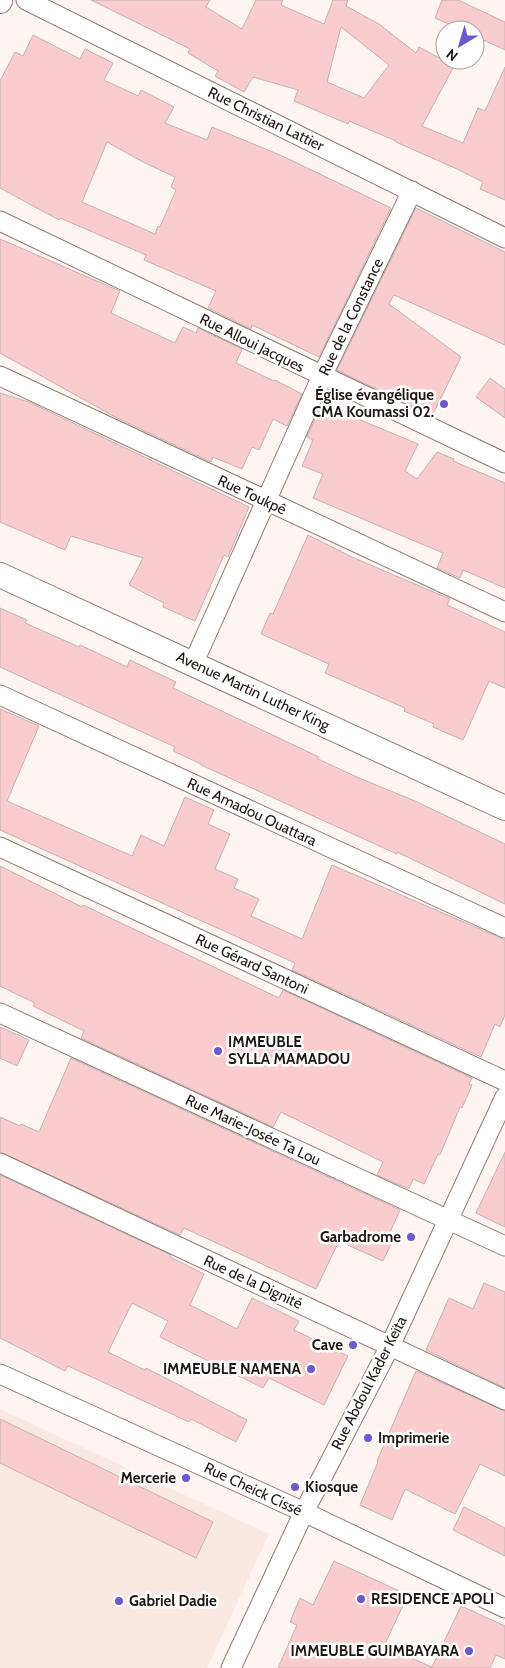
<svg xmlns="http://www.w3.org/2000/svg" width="505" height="1668" font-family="Cabin,sans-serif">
<rect width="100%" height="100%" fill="#fef5f3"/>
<polygon fill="#fae8e2" points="0,1409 269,1534 207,1668 0,1668"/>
<g fill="#f9cdcf" stroke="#c6b0b1" fill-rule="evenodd">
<path d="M 91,0 L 210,0 L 206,7 L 242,29 L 256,0 L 283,0 L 281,5 L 324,24 L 333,0 L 348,0 L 346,6 L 379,24 L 416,53 L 419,47 L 454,66 L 422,126 L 463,143 L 478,108 L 485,111 L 505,67 L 505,200 L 480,189 L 483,182 L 457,169 L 396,142 L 396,141 L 349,121 L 348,124 L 294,101 L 298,90 L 253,77 L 244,92 L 215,76 L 218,71 L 188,53 L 190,49 ZM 341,27 L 389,65 L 364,98 L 327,82 Z"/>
<polygon points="442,0 458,0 505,22 505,50 475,36 475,30 462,30 435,18"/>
<path d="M 33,35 L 80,59 L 85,49 L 113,63 L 104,80 L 138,96 L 141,90 L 174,107 L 165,123 L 207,140 L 212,127 L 280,155 L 391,208 L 319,357 L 252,325 L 251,329 L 208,308 L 216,291 L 144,260 L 146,255 L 60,218 L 59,220 L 0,188 L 0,81 L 15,52 L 23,56 ZM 107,142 L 143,162 L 175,177 L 171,187 L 176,190 L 160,227 L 158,226 L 155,234 L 82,202 Z"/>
<polygon points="416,208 505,252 505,345 394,295 389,304 461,357 432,416 337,370"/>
<polygon points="0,239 120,291 111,313 175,343 183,327 196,333 198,328 242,349 236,363 274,381 275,380 302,394 287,426 273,419 259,450 252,447 242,469 213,457 211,462 117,418 0,353"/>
<polygon points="490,378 505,389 505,418 476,397"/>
<polygon points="0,393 29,402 249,507 228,557 224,555 195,621 163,607 164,603 129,585 143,558 71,536 65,550 0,522"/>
<polygon points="322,404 418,444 405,471 417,479 437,452 454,459 453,461 505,483 505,588 463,570 460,578 437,568 443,553 313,498 323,474 302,466 313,440 307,437"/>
<polygon points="308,535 354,558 450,599 447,605 505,632 505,688 489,681 463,740 433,727 434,724 404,711 405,708 325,673 329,664 261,634 270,613 273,614"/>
<polygon points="0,608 27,620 25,623 79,647 80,645 127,667 130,660 176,682 173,688 319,757 318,759 359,778 415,801 505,844 505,904 397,852 397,854 201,765 201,764 173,751 175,747 0,667"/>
<polygon points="0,709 39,726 7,801 132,856 141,835 164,846 185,797 214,810 208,824 230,834 215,869 238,879 234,888 259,899 251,916 302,939 332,865 505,940 505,1015 500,1027 495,1024 481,1057 292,970 295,963 0,830"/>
<polygon points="0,866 82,907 83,905 279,998 283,990 472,1078 469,1084 472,1085 462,1108 460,1107 440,1155 438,1154 424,1184 413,1179 409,1189 377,1175 383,1162 281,1112 273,1127 81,1038 84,1031 33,1006 35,1003 0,986"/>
<polygon points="0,1027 29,1040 17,1066 0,1058"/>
<polygon points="71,1058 400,1210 386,1241 391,1244 383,1261 339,1241 316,1289 184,1228 180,1235 0,1152 0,1117 20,1126 21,1124 39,1132"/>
<polygon points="505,1152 505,1227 476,1213"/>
<polygon points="0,1175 171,1255 170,1257 204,1274 190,1305 237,1329 252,1298 299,1321 294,1330 348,1356 324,1405 269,1378 263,1388 160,1337 168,1321 132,1303 108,1352 145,1370 146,1368 247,1420 236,1442 191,1419 189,1422 68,1366 65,1371 0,1338"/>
<polygon points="484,1283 505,1292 505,1388 426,1350 449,1298 473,1309"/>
<polygon points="416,1371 505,1411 505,1476 480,1464 455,1514 405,1489 392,1520 360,1505 378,1462 377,1461"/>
<polygon points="0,1419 213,1522 196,1558 0,1463"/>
<polygon points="464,1507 505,1528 505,1556 453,1530"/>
<polygon points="334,1561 408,1595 384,1646 432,1667 461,1606 505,1626 505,1659 496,1655 490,1668 278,1668 297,1625 290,1622 300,1598 313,1605"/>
</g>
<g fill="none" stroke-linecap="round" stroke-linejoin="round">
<g stroke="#8f7c76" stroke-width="21">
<g id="minor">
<polyline points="26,0 505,238"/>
<polyline points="0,221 505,463"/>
<polyline points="0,376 505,612"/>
<polyline points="193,664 322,376 412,191"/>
<polyline points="0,695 505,928"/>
<polyline points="0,847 505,1081"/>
<polyline points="0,1013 505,1246"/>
<polyline points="0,1163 505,1400"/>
<polyline points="0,1374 304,1512 505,1608"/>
<polyline points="231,1668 304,1512 390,1346 505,1097"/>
</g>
</g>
<g stroke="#8f7c76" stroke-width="26">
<g id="tertiary">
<polyline points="0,1 0,0"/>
<polyline points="0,575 505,808"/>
</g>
</g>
<use href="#minor" stroke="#fff" stroke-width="19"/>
<use href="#tertiary" stroke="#fff" stroke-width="24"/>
</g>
<g fill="#6e58d1" stroke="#fff" stroke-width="2">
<circle cx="444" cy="404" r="5"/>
<circle cx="218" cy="1051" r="5"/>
<circle cx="411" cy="1237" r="5"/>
<circle cx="353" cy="1345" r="5"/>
<circle cx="311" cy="1369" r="5"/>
<circle cx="368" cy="1438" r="5"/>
<circle cx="186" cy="1478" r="5"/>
<circle cx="295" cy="1487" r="5"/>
<circle cx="361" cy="1599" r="5"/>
<circle cx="119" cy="1601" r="5"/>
<circle cx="469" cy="1651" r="5"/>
</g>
<g text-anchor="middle" stroke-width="5" stroke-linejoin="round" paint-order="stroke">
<g font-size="15" fill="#1e1714" stroke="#fff">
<text transform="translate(266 119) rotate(26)" y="5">Rue Christian Lattier</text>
<text transform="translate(351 317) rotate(-64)" y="5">Rue de la Constance</text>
<text transform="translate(252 343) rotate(26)" y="5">Rue Alloui Jacques</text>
<text transform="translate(252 495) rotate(25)" y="5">Rue Toukpê</text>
<text transform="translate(253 691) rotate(25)" y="5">Avenue Martin Luther King</text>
<text transform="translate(252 812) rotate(25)" y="5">Rue Amadou Ouattara</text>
<text transform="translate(252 964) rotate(25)" y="5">Rue Gérard Santoni</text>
<text transform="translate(253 1130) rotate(25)" y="5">Rue Marie-Josée Ta Lou</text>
<text transform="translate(253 1282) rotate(25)" y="5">Rue de la Dignité</text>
<text transform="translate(369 1383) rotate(-63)" y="5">Rue Abdoul Kader Keïta</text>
<text transform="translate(253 1489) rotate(25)" y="5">Rue Cheick Cissé</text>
</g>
<g font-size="15" font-weight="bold" fill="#1e1714" stroke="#fff" text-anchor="end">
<text x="434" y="400">Église évangélique<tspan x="434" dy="17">CMA Koumassi 02.</tspan></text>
<text x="228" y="1047" text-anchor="start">IMMEUBLE<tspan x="228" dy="17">SYLLA MAMADOU</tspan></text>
<text x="401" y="1242">Garbadrome</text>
<text x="343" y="1350">Cave</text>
<text x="301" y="1374">IMMEUBLE NAMENA</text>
<text x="378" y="1443" text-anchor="start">Imprimerie</text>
<text x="176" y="1483">Mercerie</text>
<text x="305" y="1492" text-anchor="start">Kiosque</text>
<text x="371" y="1604" text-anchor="start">RESIDENCE APOLI</text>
<text x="129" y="1606" text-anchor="start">Gabriel Dadie</text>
<text x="459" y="1656">IMMEUBLE GUIMBAYARA</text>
</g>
</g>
<g transform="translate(460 45) rotate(218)"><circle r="24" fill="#ffffff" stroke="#a5a2a1"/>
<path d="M0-4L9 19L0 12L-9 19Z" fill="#6e58d1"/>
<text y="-8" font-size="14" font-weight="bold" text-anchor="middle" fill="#1e1714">N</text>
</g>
</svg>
